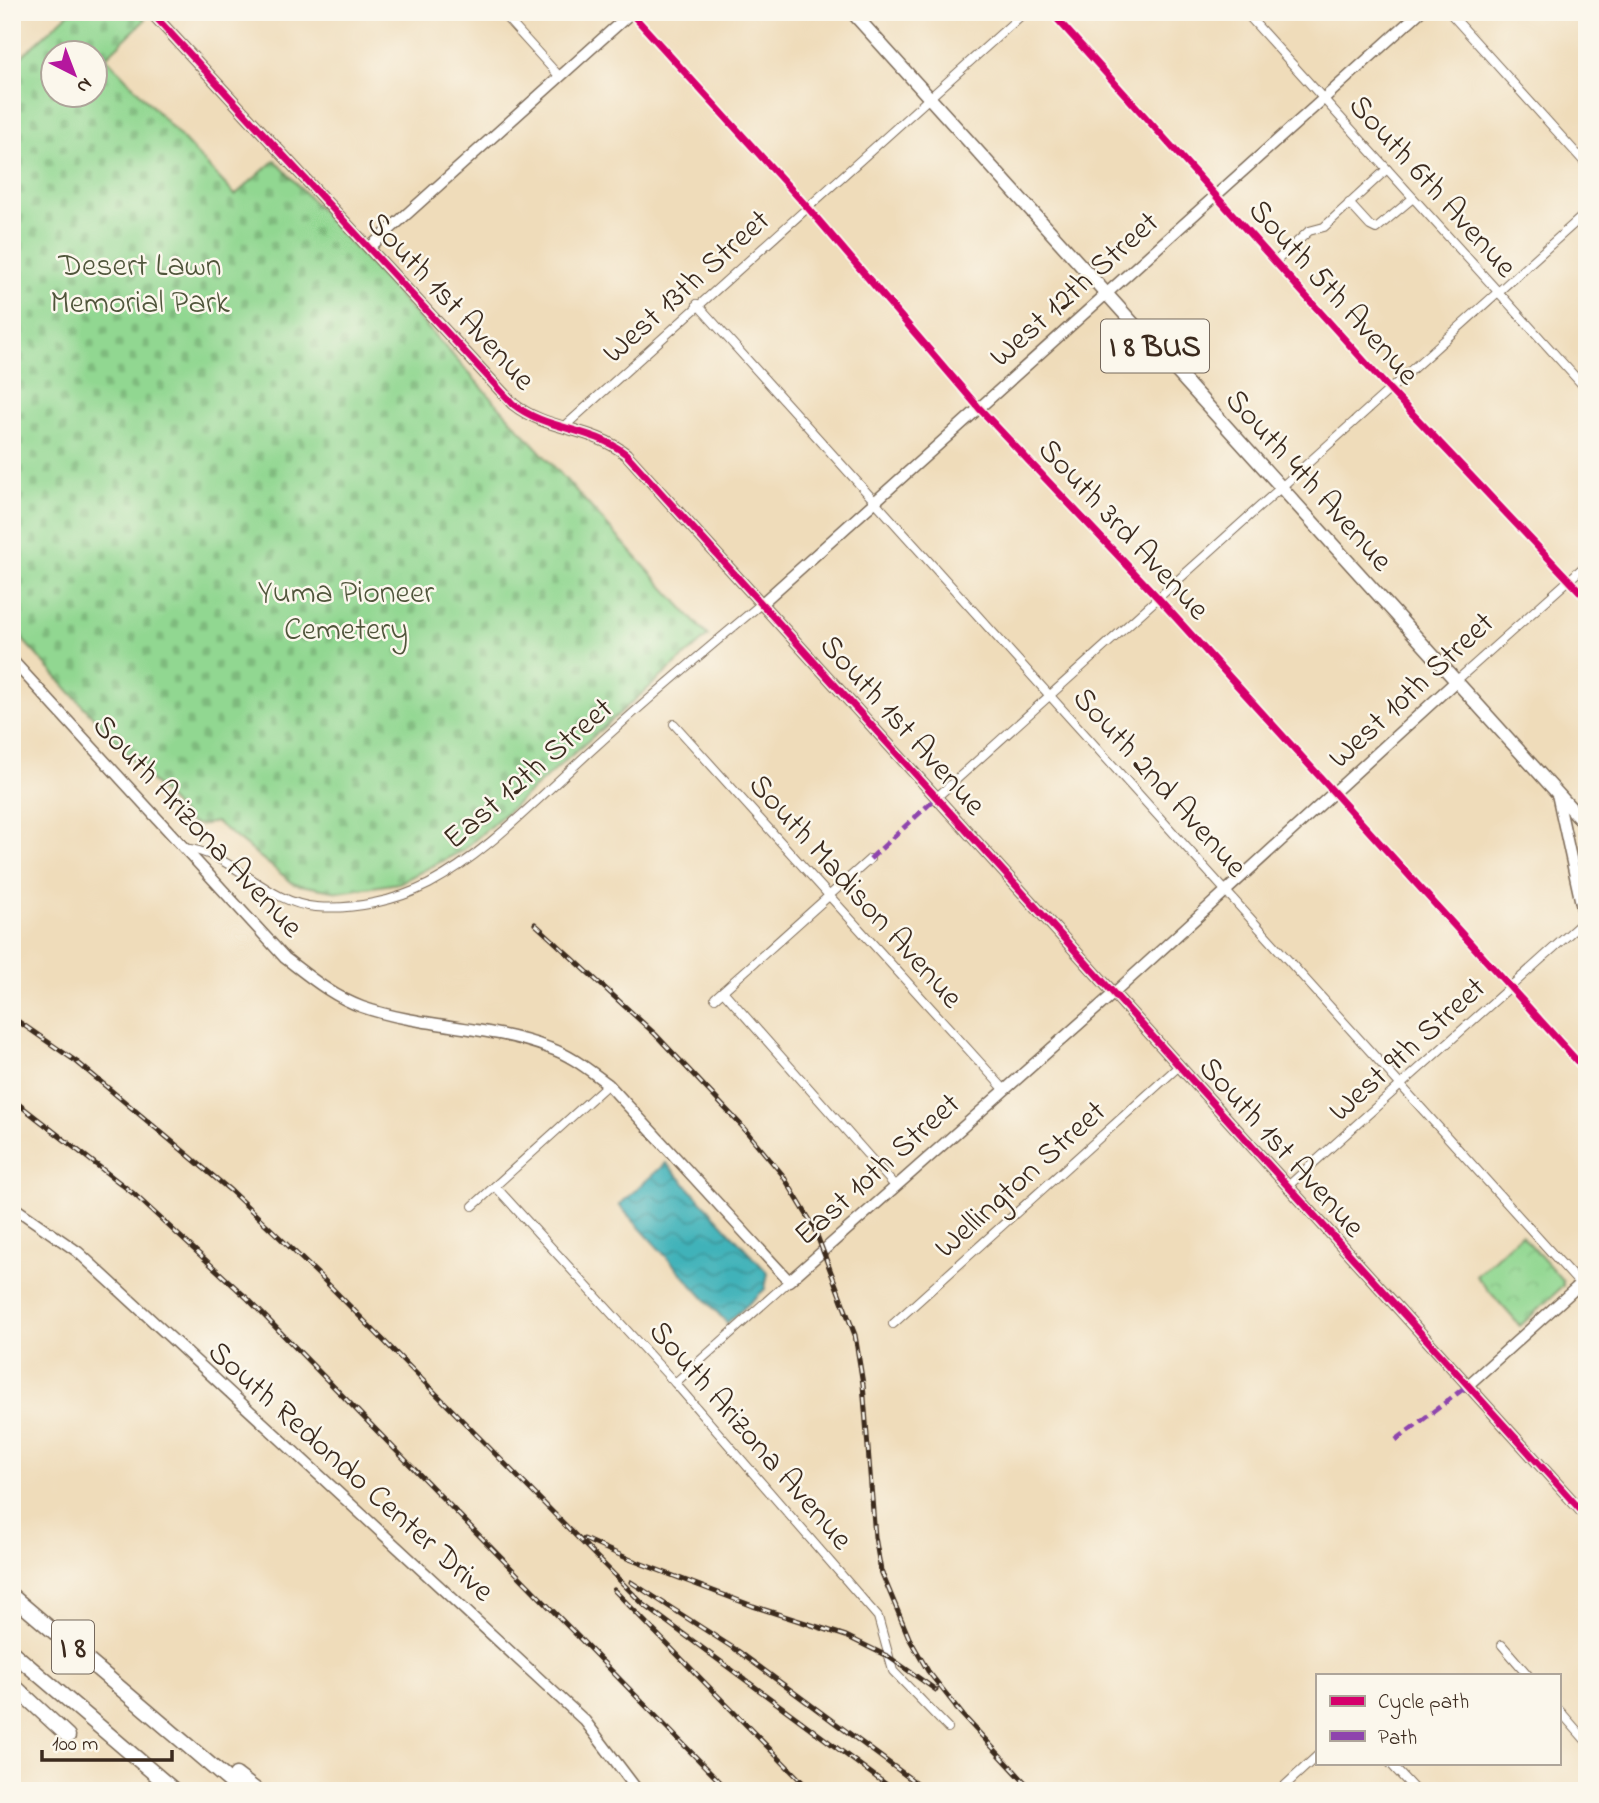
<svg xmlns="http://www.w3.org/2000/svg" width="1599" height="1803" font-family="'Indie Flower',sans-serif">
<defs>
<pattern id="cemetery-stones" width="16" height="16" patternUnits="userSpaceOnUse" patternTransform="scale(1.75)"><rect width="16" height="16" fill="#91d791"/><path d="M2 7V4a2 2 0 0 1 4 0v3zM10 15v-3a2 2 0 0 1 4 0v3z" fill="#7eb97d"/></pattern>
<pattern id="park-crowns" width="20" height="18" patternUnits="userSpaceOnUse" patternTransform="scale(1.75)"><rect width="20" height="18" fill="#91d791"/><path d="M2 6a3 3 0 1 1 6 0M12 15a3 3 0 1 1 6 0" fill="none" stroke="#7eb97d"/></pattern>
<pattern id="water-waves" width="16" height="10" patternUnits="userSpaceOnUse" patternTransform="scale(1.75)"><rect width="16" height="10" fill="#41b2b9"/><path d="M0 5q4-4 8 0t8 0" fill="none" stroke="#389196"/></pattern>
</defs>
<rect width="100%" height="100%" fill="#fbf7ec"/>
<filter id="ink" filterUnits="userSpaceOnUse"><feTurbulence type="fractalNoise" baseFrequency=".0143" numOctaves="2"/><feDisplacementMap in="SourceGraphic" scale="14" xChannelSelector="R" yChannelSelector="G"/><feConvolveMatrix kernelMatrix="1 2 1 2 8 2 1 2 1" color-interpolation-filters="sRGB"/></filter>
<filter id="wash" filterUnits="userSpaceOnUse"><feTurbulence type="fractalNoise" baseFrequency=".00686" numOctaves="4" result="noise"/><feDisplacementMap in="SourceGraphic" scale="28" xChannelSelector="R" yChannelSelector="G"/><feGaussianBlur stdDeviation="1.57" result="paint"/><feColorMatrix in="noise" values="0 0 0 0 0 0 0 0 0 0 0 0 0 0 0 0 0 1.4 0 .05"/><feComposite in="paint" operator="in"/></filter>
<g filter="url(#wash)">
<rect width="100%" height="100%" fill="#efdcba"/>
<path fill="url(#cemetery-stones)" stroke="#668058" stroke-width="2" fill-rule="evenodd" d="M 70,12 L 138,12 L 145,20 L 106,57 L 235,195 L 275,160 L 708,636 L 462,851 L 399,883 L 339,892 L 294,884 L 216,822 L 201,825 L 190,823 L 12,628 L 12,65 ZM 52,52 L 94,52 L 94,94 L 52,94 Z"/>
<polygon fill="url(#park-crowns)" stroke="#668058" stroke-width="2" points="1521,1234 1563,1281 1563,1286 1520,1326 1476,1276"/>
<polygon fill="url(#water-waves)" stroke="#3e6e6c" stroke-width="2" points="666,1163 768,1273 765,1289 727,1323 619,1205"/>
</g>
<g filter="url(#ink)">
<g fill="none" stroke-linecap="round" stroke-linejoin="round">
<g stroke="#7a6855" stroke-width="10">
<g id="street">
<polyline points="501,12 560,77"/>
<polyline points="1051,12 1390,390 1587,599"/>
<polyline points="1245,12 1587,390"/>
<polyline points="1449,12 1587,165"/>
<polyline points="631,13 809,209 979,408 1159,599 1587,1072"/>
<polyline points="1349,203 1370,226 1376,229 1413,198"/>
<polyline points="1275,262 1309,231 1324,227 1387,169"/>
<polyline points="697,304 1587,1292"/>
<polyline points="565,426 1025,12"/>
<polyline points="1456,681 1587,564"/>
<polyline points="674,724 1004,1089"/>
<polyline points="937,797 1587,212"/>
<path d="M 183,848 C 233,852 265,903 316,907 C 353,910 396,901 429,884 C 482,856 525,811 569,771 C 631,713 696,658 761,604"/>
<polyline points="723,991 896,1187"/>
<polyline points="715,998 870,859"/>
<polyline points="495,1186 675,1383 878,1617 893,1671 948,1728"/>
<polyline points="1288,1186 1587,918"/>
<polyline points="473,1206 608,1084"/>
<polyline points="893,1324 1178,1067"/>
<polyline points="675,1383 789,1281"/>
<polyline points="1502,1645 1528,1675"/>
<polyline points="1559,1710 1587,1742"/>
<polyline points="1390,1763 1416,1791"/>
<polyline points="1279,1791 1317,1756"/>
</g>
</g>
<g stroke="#7a6855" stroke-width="13">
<g id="secondary">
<path d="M 151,12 L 513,404 C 547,431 590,426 626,454 L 1587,1517"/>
<polyline points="369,248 632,12"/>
<polyline points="761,604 1420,12"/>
<path d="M 12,660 L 285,958 C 310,977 332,996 362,1007 C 422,1028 489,1025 549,1048 C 571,1055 590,1071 608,1084 L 789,1281 L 1113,994 L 1456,681"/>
<polyline points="1557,794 1587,931"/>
<polyline points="12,1206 78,1252 585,1721 638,1791"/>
<polyline points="1467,1386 1587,1278"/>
</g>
</g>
<g stroke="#7a6855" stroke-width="15">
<polyline id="primary" points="852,12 1587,826"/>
</g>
<g stroke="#7a6855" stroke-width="17">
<g id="highway">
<polyline points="12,1596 241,1791"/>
<polyline points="12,1652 175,1791"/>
<polyline points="12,1684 68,1736"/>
<polyline points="236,1775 257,1791"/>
</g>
</g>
<use href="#street" stroke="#fff" stroke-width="8"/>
<use href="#secondary" stroke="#fff" stroke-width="10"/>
<use href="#primary" stroke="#fff" stroke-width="12"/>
<use href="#highway" stroke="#fff" stroke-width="14"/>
<g stroke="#3b2a1e" stroke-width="5">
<g id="rail">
<polyline points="535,924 655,1034 741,1125 782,1174 813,1225 855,1335 863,1384 875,1537 881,1571 909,1638 928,1671 962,1714"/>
<polyline points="12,1017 77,1062 231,1191 322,1278 643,1604 895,1791"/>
<polyline points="12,1099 134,1194 248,1299 729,1791"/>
<polyline points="584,1539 629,1559 753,1606 846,1636 889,1657 936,1690"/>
<polyline points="631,1582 738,1651 927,1791"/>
<polyline points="614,1590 811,1791"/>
<polyline points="956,1708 1033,1791"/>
</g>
</g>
<use href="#rail" stroke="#fbf7ec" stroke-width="2.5" stroke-dasharray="8" stroke-linecap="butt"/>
<g stroke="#8e44ad" stroke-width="5" stroke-dasharray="10 5" stroke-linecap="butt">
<polyline points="870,859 937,797"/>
<polyline points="1396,1440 1467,1386"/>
</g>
<g stroke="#fbf7ec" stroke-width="11">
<g id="cycleway">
<path d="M 151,12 L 513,404 C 547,431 590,426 626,454 L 1587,1517"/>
<polyline points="1051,12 1390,390 1587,599"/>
<polyline points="631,13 809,209 979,408 1159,599 1587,1072"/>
</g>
</g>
<use href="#cycleway" stroke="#d6006c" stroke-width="7"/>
</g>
</g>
<g text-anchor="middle" stroke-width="5" stroke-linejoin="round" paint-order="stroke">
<g fill="#fbf7ec" stroke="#75685c" stroke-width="2">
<rect x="1101" y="319.5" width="108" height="53" rx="5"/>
<rect x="52" y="1620.5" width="42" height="53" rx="5"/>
</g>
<g font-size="30" font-weight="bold" fill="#3b2a1e">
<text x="1155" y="356">I 8 BUS</text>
<text x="73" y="1657">I 8</text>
</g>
<g font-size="32" fill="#3b2a1e" stroke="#fbf7ec">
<text transform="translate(1434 185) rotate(48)" y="11">South 6th Avenue</text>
<text transform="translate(685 285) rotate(-42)" y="11">West 13th Street</text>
<text transform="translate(1073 288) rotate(-42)" y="11">West 12th Street</text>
<text transform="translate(1335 291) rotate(48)" y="11">South 5th Avenue</text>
<text transform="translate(452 300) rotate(47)" y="11">South 1st Avenue</text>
<text transform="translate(1310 479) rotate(48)" y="11">South 4th Avenue</text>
<text transform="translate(1125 528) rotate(47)" y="11">South 3rd Avenue</text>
<text transform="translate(1410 689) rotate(-43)" y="11">West 10th Street</text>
<text transform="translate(904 724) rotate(48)" y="11">South 1st Avenue</text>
<text transform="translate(527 772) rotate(-41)" y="11">East 12th Street</text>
<text transform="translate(1161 781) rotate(48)" y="11">South 2nd Avenue</text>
<text transform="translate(199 825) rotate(47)" y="11">South Arizona Avenue</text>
<text transform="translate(857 890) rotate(48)" y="11">South Madison Avenue</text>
<text transform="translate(1406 1048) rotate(-42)" y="11">West 9th Street</text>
<text transform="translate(1283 1146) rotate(48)" y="11">South 1st Avenue</text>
<text transform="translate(876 1168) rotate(-42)" y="11">East 10th Street</text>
<text transform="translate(1019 1178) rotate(-42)" y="11">Wellington Street</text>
<text transform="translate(752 1434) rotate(49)" y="11">South Arizona Avenue</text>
<text transform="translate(352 1470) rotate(42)" y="11">South Redondo Center Drive</text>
</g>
<g font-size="32" fill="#50553b" stroke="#fbf7ec">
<text x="140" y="275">Desert Lawn<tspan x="140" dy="37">Memorial Park</tspan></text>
<text x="346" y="602">Yuma Pioneer<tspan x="346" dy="37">Cemetery</tspan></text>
</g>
</g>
<rect width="1599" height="1803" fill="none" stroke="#fbf7ec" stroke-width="42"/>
<rect x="1316" y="1674" width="245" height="91" fill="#fbf7ec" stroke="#aea59a" stroke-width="2"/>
<rect x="1330" y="1696" width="35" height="10" fill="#d6006c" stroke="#aea59a" stroke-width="2"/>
<text x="1378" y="1708" font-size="21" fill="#3b2a1e">Cycle path</text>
<rect x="1330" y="1731" width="35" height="10" fill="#8e44ad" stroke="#aea59a" stroke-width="2"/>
<text x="1378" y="1744" font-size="21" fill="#3b2a1e">Path</text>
<g transform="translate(74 74) rotate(138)"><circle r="33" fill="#fbf7ec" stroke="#aea59a" stroke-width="2"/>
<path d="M0-5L12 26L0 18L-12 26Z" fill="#b5179e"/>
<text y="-10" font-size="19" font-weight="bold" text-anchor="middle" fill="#3b2a1e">N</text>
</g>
<path d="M42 1750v10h130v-10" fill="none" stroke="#3b2a1e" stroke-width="3.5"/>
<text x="52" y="1750" font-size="21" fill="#3b2a1e" stroke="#fbf7ec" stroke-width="5" paint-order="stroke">100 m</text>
</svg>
